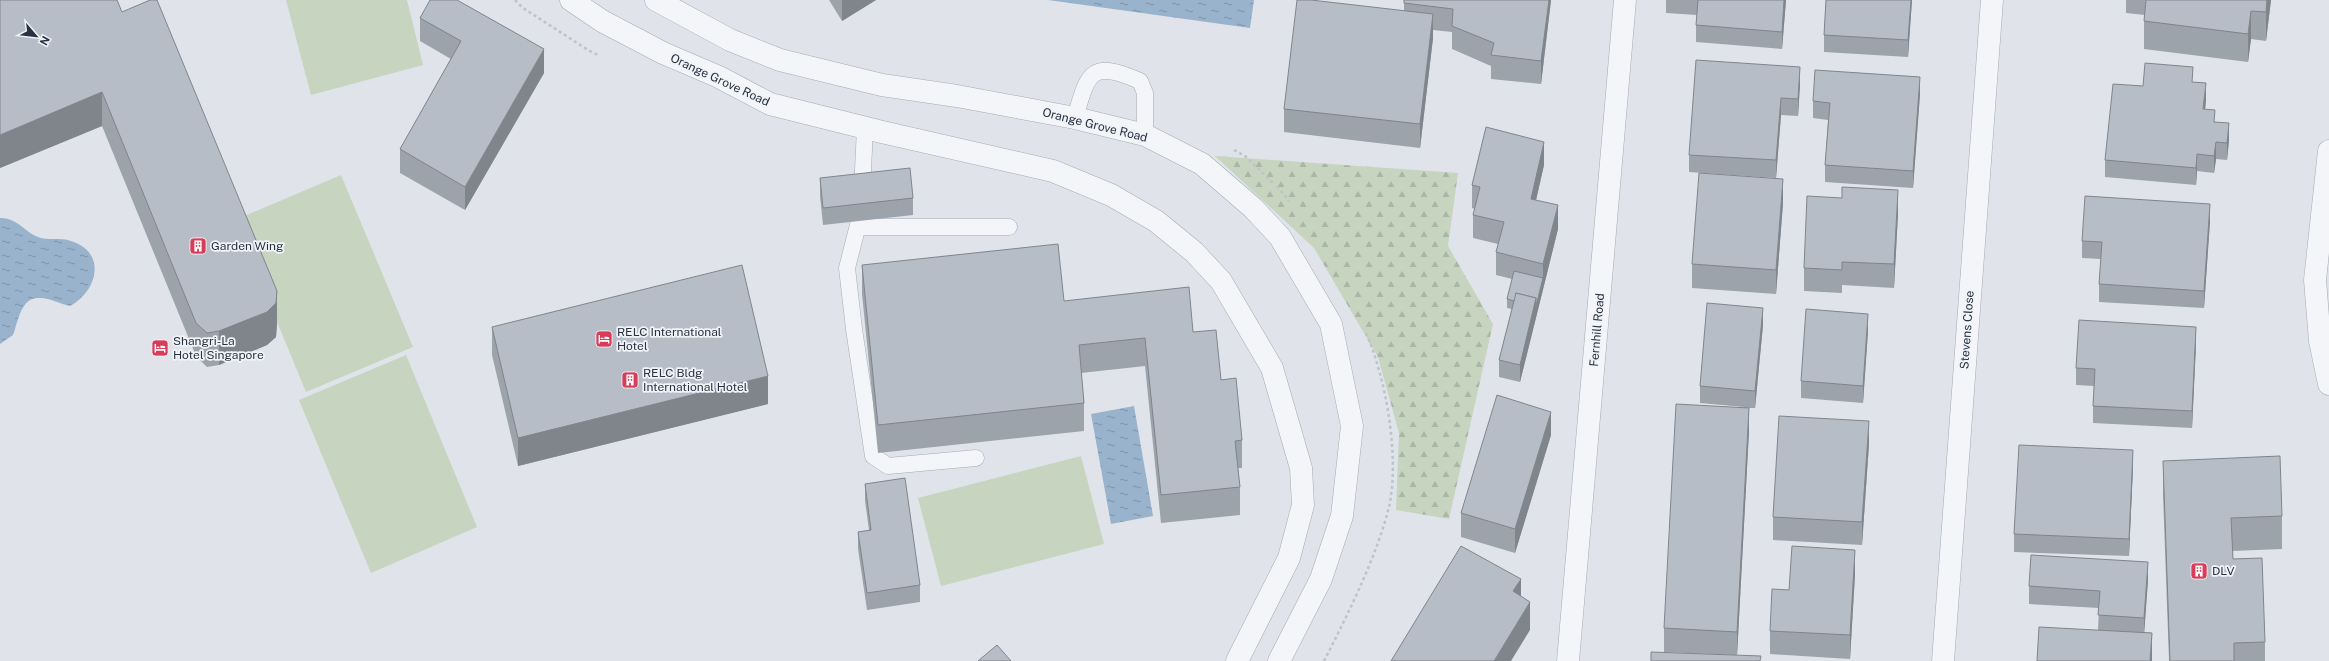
<svg xmlns="http://www.w3.org/2000/svg" width="2329" height="661" font-family="'Public Sans',sans-serif">
<defs>
<pattern id="forest-firs" width="22" height="20" patternUnits="userSpaceOnUse"><rect width="22" height="20" fill="#c6d4c0"/><path d="M5 1l3.5 6h-7zM16 11l3.5 6h-7z" fill="#aab6a6"/></pattern>
<pattern id="water-ripples" width="26" height="14" patternUnits="userSpaceOnUse"><rect width="26" height="14" fill="#99b3cc"/><path d="M2 4q2-2 4 0t4 0M15 11q2-2 4 0t4 0" fill="none" stroke="#7d92a7"/></pattern>
</defs>
<rect width="100%" height="100%" fill="#e0e4ea"/>
<g fill="#c6d4c0">
<polygon points="286,0 407,0 423,65 311,95"/>
<polygon points="341,175 413,347 306,392 235,220"/>
<polygon points="406,355 477,527 371,573 299,400"/>
<polygon points="1081,456 1104,544 941,586 918,498"/>
</g>
<polygon fill="url(#forest-firs)" points="1215,156 1458,173 1448,246 1493,324 1449,519 1396,510 1399,433 1378,357 1314,248"/>
<g fill="url(#water-ripples)">
<polygon points="1048,0 1254,0 1250,28"/>
<path d="M 0,218 C 18,218 23,231 38,237 C 48,241 60,237 71,241 C 107,252 98,291 70,306 C 60,304 50,298 40,298 C 21,296 18,322 13,335 L 0,344 Z"/>
<polygon points="1134,406 1153,516 1111,524 1091,414"/>
</g>
<g fill="none" stroke-linecap="round" stroke-linejoin="round">
<g stroke="#a5abb4" stroke-width="17">
<g id="service">
<path d="M 1075,118 C 1088,73 1090,59 1140,81 L 1145,93 L 1145,135"/>
<polyline points="862,191 865,128"/>
<polyline points="859,221 847,268 854,329 873,456 888,466 976,458"/>
<polyline points="859,227 1009,227"/>
</g>
</g>
<g stroke="#a5abb4" stroke-width="23">
<g id="minor">
<polyline points="2329,151 2315,280 2320,341 2329,384"/>
<polyline points="1568,661 1625,0"/>
<polyline points="1943,661 1992,0"/>
</g>
</g>
<g stroke="#a5abb4" stroke-width="23">
<g id="tertiary">
<polyline points="571,0 602,21 663,53 719,77 770,104 882,132 1053,171 1111,195 1156,221 1194,252 1221,281 1272,368 1301,468 1303,505 1289,558 1237,661"/>
<polyline points="656,0 730,40 780,60 882,85 957,96 1075,118 1145,135 1202,164 1253,208 1280,237 1331,324 1352,426 1342,516 1321,579 1279,661"/>
</g>
</g>
<g stroke="#bec2c9" stroke-width="2.5" stroke-dasharray="3 3" stroke-linecap="butt">
<polyline points="515,0 523,8 588,50 598,55"/>
<polyline points="1234,150 1245,156 1273,183"/>
<polyline points="1277,186 1289,201"/>
<path d="M 1324,661 C 1347,616 1377,556 1389,507 C 1400,458 1386,376 1365,331"/>
</g>
<use href="#service" stroke="#f3f5f8" stroke-width="16"/>
<use href="#minor" stroke="#f3f5f8" stroke-width="22"/>
<use href="#tertiary" stroke="#f3f5f8" stroke-width="22"/>
</g>
<g fill="#9da3ab">
<polygon points="829,0 876,0 842,21"/>
<polygon points="1404,0 1551,0 1541,84 1491,79 1491,66 1452,49 1452,32 1433,30 1433,38 1420,148 1284,132 1284,109 1404,11"/>
<polygon points="1666,0 1786,0 1782,49 1696,42 1696,25 1697,15 1666,13"/>
<polygon points="1826,0 1912,0 1908,57 1824,52 1824,35"/>
<polygon points="2126,0 2271,0 2266,41 2251,39 2248,62 2144,49 2144,21 2145,15 2126,13"/>
<polygon points="122,12 277,324 276,337 267,345 219,365 207,367 196,356 102,126 0,168"/>
<polygon points="420,18 544,73 465,210 400,173 400,149 451,59 420,41"/>
<polygon points="2193,82 2206,100 2205,110 2215,122 2229,140 2227,160 2216,159 2214,173 2197,171 2196,185 2105,177 2105,160 2143,86"/>
<polygon points="1800,84 1798,116 1781,115 1776,178 1689,172 1689,155"/>
<polygon points="1920,94 1913,188 1825,182 1825,165 1828,120 1813,118 1813,101"/>
<polygon points="1544,165 1536,200 1558,229 1520,382 1499,377 1499,360 1512,309 1507,308 1507,299 1512,279 1496,275 1496,252 1498,244 1473,238 1473,215 1475,209 1472,208 1472,185"/>
<polygon points="820,178 913,198 913,215 823,225 820,196"/>
<polygon points="1783,203 1776,294 1692,288 1692,264"/>
<polygon points="1898,214 1894,288 1842,285 1842,293 1804,291 1804,268"/>
<polygon points="2210,221 2204,308 2099,302 2099,284 2101,259 2082,258 2082,241"/>
<polygon points="862,265 1064,301 1193,332 1221,380 1242,440 1242,468 1238,468 1240,487 1240,515 1161,523 1145,366 1081,373 1084,403 1084,431 878,453 862,294"/>
<polygon points="1763,325 1755,408 1749,408 1749,431 1737,655 1664,652 1664,628 1744,407 1700,403 1700,386"/>
<polygon points="492,327 768,404 518,466 492,355"/>
<polygon points="1868,331 1863,403 1801,398 1801,381"/>
<polygon points="2196,344 2192,428 2093,423 2093,406 2094,386 2076,385 2076,368"/>
<polygon points="1551,435 1515,553 1461,537 1461,513"/>
<polygon points="1869,444 1862,545 1773,540 1773,517"/>
<polygon points="2163,461 2282,516 2282,549 2232,551 2233,559 2265,642 2265,661 2169,661 2163,495"/>
<polygon points="2133,467 2129,556 2014,552 2014,534"/>
<polygon points="865,484 920,585 920,602 867,610 858,549 858,532 869,530 865,501"/>
<polygon points="1855,574 1850,659 1770,654 1770,631 1789,590"/>
<polygon points="2148,580 2144,632 2152,633 2152,661 2037,661 2098,630 2099,608 2029,604 2029,586"/>
</g>
<g fill="#80848b">
<polygon points="842,0 876,0 842,21"/>
<polygon points="1549,0 1551,0 1541,84 1541,61"/>
<polygon points="1784,0 1786,0 1782,49 1782,32"/>
<polygon points="1911,0 1912,0 1908,57 1908,40"/>
<polygon points="2267,0 2271,0 2266,41 2266,12"/>
<polygon points="2251,11 2251,39 2248,62 2248,34"/>
<polygon points="1433,14 1433,38 1420,148 1420,124"/>
<polygon points="544,49 544,73 465,210 465,187"/>
<polygon points="1800,67 1800,84 1798,116 1798,99"/>
<polygon points="1920,77 1920,94 1913,188 1913,171"/>
<polygon points="2206,83 2206,100 2203,127 2203,109"/>
<polygon points="102,92 102,126 0,168 0,135"/>
<polygon points="1781,98 1781,115 1776,178 1776,160"/>
<polygon points="2229,123 2229,140 2227,160 2227,143"/>
<polygon points="1544,142 1544,165 1531,222 1531,199"/>
<polygon points="2216,142 2216,159 2214,173 2214,156"/>
<polygon points="2197,154 2197,171 2196,185 2196,168"/>
<polygon points="1783,179 1783,203 1776,294 1776,270"/>
<polygon points="1898,190 1898,214 1894,288 1894,264"/>
<polygon points="2210,204 2210,221 2204,308 2204,291"/>
<polygon points="1558,205 1558,229 1520,382 1520,365 1536,298 1543,278 1543,264"/>
<polygon points="277,291 277,324 276,337 267,345 219,365 219,331"/>
<polygon points="1763,308 1763,325 1755,408 1755,391"/>
<polygon points="1868,314 1868,331 1863,403 1863,386"/>
<polygon points="2196,327 2196,344 2192,428 2192,411"/>
<polygon points="768,376 768,404 518,466 518,438"/>
<polygon points="1749,408 1749,431 1737,656 1737,632"/>
<polygon points="1551,412 1551,435 1515,553 1515,529"/>
<polygon points="1869,421 1869,444 1862,545 1862,522"/>
<polygon points="2133,450 2133,467 2129,556 2129,539"/>
<polygon points="1855,550 1855,574 1850,659 1850,635"/>
<polygon points="2148,562 2148,580 2144,636 2144,618"/>
<polygon points="1521,579 1521,607 1513,591"/>
<polygon points="1530,602 1530,630 1511,661 1494,661"/>
<polygon points="2152,633 2152,661 2150,661"/>
</g>
<g fill="#b7bdc7" stroke="#80848b">
<polygon points="0,0 117,0 122,12 150,0 157,0 277,291 276,303 267,312 219,331 207,333 196,323 102,92 0,135"/>
<polygon points="430,0 457,0 544,49 465,187 400,149 461,41 420,18"/>
<polygon points="1297,0 1311,0 1433,14 1420,124 1284,109"/>
<polygon points="1404,0 1549,0 1541,61 1491,55 1494,43 1452,26 1453,9 1404,3"/>
<polygon points="1698,0 1784,0 1782,32 1696,25"/>
<polygon points="1826,0 1911,0 1908,40 1824,35"/>
<polygon points="2146,0 2267,0 2266,12 2251,11 2248,34 2144,21"/>
<polygon points="1696,60 1800,67 1798,99 1781,98 1776,160 1689,155"/>
<polygon points="2145,63 2193,67 2192,82 2206,83 2203,109 2215,110 2214,122 2229,123 2227,143 2216,142 2214,156 2197,154 2196,168 2105,160 2113,84 2143,86"/>
<polygon points="1815,70 1920,77 1913,171 1825,165 1830,103 1813,101"/>
<polygon points="1486,127 1544,142 1531,199 1558,205 1543,264 1496,252 1504,222 1473,215 1480,187 1472,185"/>
<polygon points="910,168 913,198 823,208 820,178"/>
<polygon points="1699,173 1783,179 1776,270 1692,264"/>
<polygon points="1842,187 1898,190 1894,264 1842,262 1842,270 1804,268 1807,196 1842,198"/>
<polygon points="2085,196 2210,204 2204,291 2099,284 2102,242 2082,241"/>
<polygon points="1058,244 1064,301 1189,287 1193,332 1216,330 1221,380 1236,378 1242,440 1235,441 1240,487 1161,495 1145,338 1079,345 1084,403 878,425 862,265"/>
<polygon points="742,265 768,376 518,438 492,327"/>
<polygon points="1514,271 1543,278 1536,306 1536,298 1516,293 1515,301 1507,299"/>
<polygon points="1516,293 1536,298 1520,365 1499,360"/>
<polygon points="1707,303 1763,308 1755,391 1700,386"/>
<polygon points="1806,309 1868,314 1863,386 1801,381"/>
<polygon points="2079,320 2196,327 2192,411 2093,406 2095,369 2076,368"/>
<polygon points="1497,395 1551,412 1515,529 1461,513"/>
<polygon points="1676,404 1749,408 1737,632 1664,628"/>
<polygon points="1779,416 1869,421 1862,522 1773,517"/>
<polygon points="2019,445 2133,450 2129,539 2014,534"/>
<polygon points="2280,456 2282,516 2231,518 2233,559 2262,558 2265,642 2234,643 2234,661 2170,661 2163,461"/>
<polygon points="905,478 920,585 867,593 858,532 871,530 865,484"/>
<polygon points="1461,546 1521,579 1513,591 1530,602 1494,661 1391,661"/>
<polygon points="1792,546 1855,550 1850,635 1770,631 1772,589 1789,590"/>
<polygon points="2031,555 2148,562 2144,618 2098,615 2100,591 2029,586"/>
<polygon points="2039,627 2152,633 2150,661 2037,661"/>
<polygon points="997,645 1011,661 978,661"/>
<polygon points="1651,652 1761,656 1760,661 1651,661"/>
</g>
<defs>
<g id="building-square" transform="scale(0.9)"><rect x="-9" y="-9" width="18" height="18" rx="4" fill="#d73d59" stroke="#f0f3f7"/><path d="M-4-6H4V6H1V3H-1V6H-4ZM-2.5-4.3h1.7v1.8h-1.7ZM.8-4.3h1.7v1.8H.8ZM-2.5-1h1.7V.8h-1.7ZM.8-1h1.7V.8H.8Z" fill="#fff"/></g>
<g id="hotel-square" transform="scale(0.9)"><rect x="-9" y="-9" width="18" height="18" rx="4" fill="#d73d59" stroke="#f0f3f7"/><path d="M-6-4.5h1.5V1H6V5H4.5V3h-9V5H-6ZM-4 0a1.8 1.8 0 1 1 3.6 0ZM.5 0V-2.5h3Q6-2.5 6 0Z" fill="#fff"/></g>
</defs>
<g fill-rule="evenodd">
<use href="#building-square" x="198" y="246"/>
<use href="#hotel-square" x="604" y="339"/>
<use href="#hotel-square" x="160" y="348"/>
<use href="#building-square" x="630" y="380"/>
<use href="#building-square" x="2199" y="571"/>
</g>
<g text-anchor="middle" stroke-width="3.5" stroke-linejoin="round" paint-order="stroke">
<g font-size="12" fill="#273242" stroke="#f0f3f7">
<text transform="translate(720 80) rotate(25)" y="4">Orange Grove Road</text>
<text transform="translate(1095 125) rotate(14)" y="4">Orange Grove Road</text>
<text transform="translate(1597 330) rotate(-85)" y="4">Fernhill Road</text>
<text transform="translate(1967 330) rotate(-86)" y="4">Stevens Close</text>
</g>
<g font-size="12" fill="#273242" stroke="#f0f3f7" text-anchor="start">
<text x="211" y="250">Garden Wing</text>
<text x="617" y="336">RELC International<tspan x="617" dy="14">Hotel</tspan></text>
<text x="173" y="345">Shangri-La<tspan x="173" dy="14">Hotel Singapore</tspan></text>
<text x="643" y="377">RELC Bldg<tspan x="643" dy="14">International Hotel</tspan></text>
<text x="2212" y="575">DLV</text>
</g>
</g>
<g transform="translate(36 36) rotate(118)" stroke="#f0f3f7" stroke-width="3" paint-order="stroke">
<path d="M0-3L7 15L0 10L-7 15Z" fill="#273242"/>
<text y="-6" font-size="11" font-weight="bold" text-anchor="middle" fill="#273242">N</text>
</g>
</svg>
